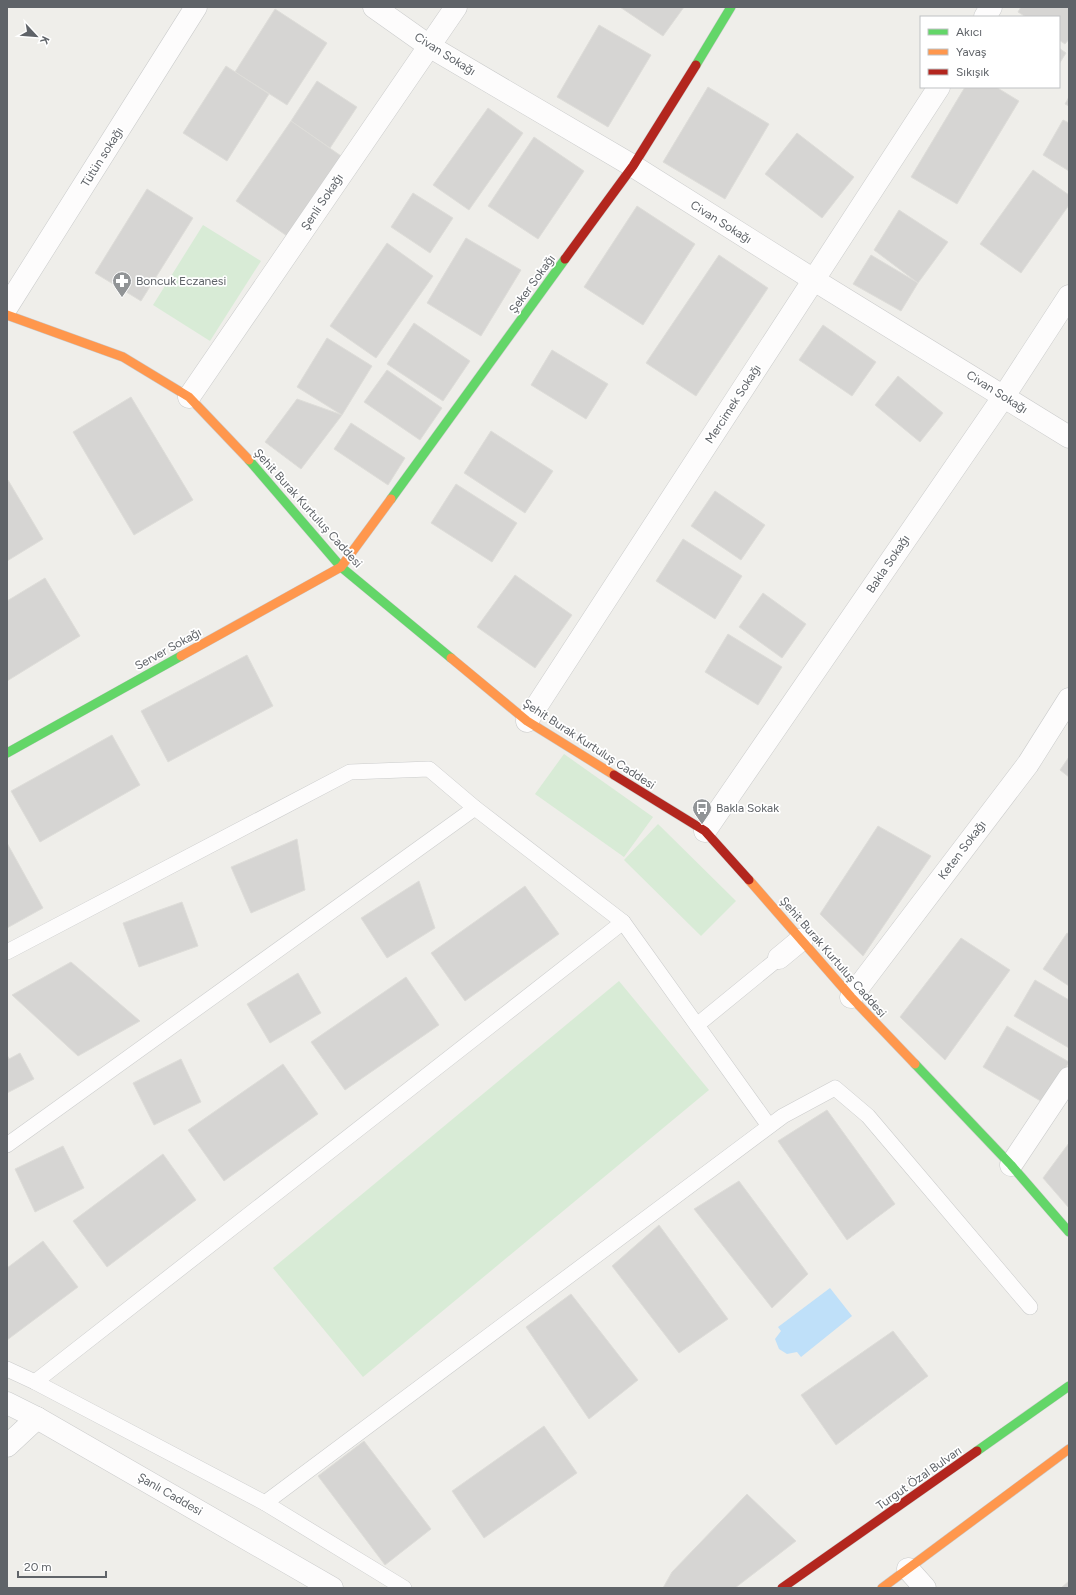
<svg xmlns="http://www.w3.org/2000/svg" width="1076" height="1595" font-family="Figtree,sans-serif">
<rect width="100%" height="100%" fill="#efeeea"/>
<g fill="#d8ebd6">
<polygon points="203,225 261,261 210,341 153,305"/>
<polygon points="564,754 653,817 624,857 535,794"/>
<polygon points="658,824 736,901 701,936 624,860"/>
<polygon points="619,981 709,1090 363,1377 273,1268"/>
</g>
<polygon fill="#bfe0f9" points="830,1288 852,1316 801,1357 797,1352 787,1354 779,1349 775,1339 781,1331 778,1327"/>
<g fill="#d6d5d3" stroke="#deddd9">
<polygon points="620,7 684,7 663,36"/>
<polygon points="1021,7 1069,7 1069,39 1065,44 1059,40 1059,17 1026,17 1018,12"/>
<polygon points="275,9 327,43 287,105 235,72"/>
<polygon points="599,25 651,55 608,127 557,97"/>
<polygon points="1059,48 1066,53 1059,64"/>
<polygon points="226,66 269,94 227,161 183,133"/>
<polygon points="317,81 357,107 330,148 291,121"/>
<polygon points="708,87 769,124 725,199 663,162"/>
<polygon points="965,87 996,87 1019,101 957,204 911,177"/>
<polygon points="1069,97 1069,106 1065,104"/>
<polygon points="488,108 523,133 469,210 433,185"/>
<polygon points="1063,120 1069,123 1069,171 1043,155"/>
<polygon points="291,121 344,158 290,238 236,201"/>
<polygon points="797,133 854,177 822,218 765,174"/>
<polygon points="534,137 584,171 538,239 488,206"/>
<polygon points="1033,170 1069,195 1069,205 1021,273 980,244"/>
<polygon points="147,189 193,218 141,301 95,273"/>
<polygon points="413,193 453,218 430,253 391,227"/>
<polygon points="637,206 695,244 643,325 584,287"/>
<polygon points="899,210 948,242 918,283 874,250"/>
<polygon points="466,238 521,270 481,336 427,303"/>
<polygon points="387,243 433,276 376,358 330,326"/>
<polygon points="719,255 768,288 696,396 646,363"/>
<polygon points="871,255 918,283 901,311 853,284"/>
<polygon points="414,323 470,361 443,401 387,364"/>
<polygon points="823,325 876,362 852,396 799,360"/>
<polygon points="327,338 372,366 342,415 297,387"/>
<polygon points="552,350 608,384 586,419 531,385"/>
<polygon points="387,370 442,408 420,440 364,402"/>
<polygon points="898,376 943,413 920,442 875,405"/>
<polygon points="131,397 193,500 134,535 73,432"/>
<polygon points="297,399 342,415 301,469 265,442"/>
<polygon points="351,423 405,458 388,485 334,449"/>
<polygon points="491,431 553,471 525,513 464,473"/>
<polygon points="8,480 43,539 7,561 7,481"/>
<polygon points="456,484 517,523 492,562 431,523"/>
<polygon points="715,491 765,525 741,560 691,526"/>
<polygon points="683,539 742,576 715,619 656,581"/>
<polygon points="515,575 572,615 535,668 477,627"/>
<polygon points="45,578 80,636 7,681 7,601"/>
<polygon points="763,593 806,624 782,658 739,627"/>
<polygon points="728,634 782,667 758,705 705,672"/>
<polygon points="247,655 273,706 168,762 141,711"/>
<polygon points="112,735 140,785 40,842 11,791"/>
<polygon points="1069,757 1069,777 1060,770"/>
<polygon points="878,826 931,856 863,956 820,914"/>
<polygon points="297,839 305,890 251,913 231,867"/>
<polygon points="7,843 43,908 7,928"/>
<polygon points="419,881 435,928 387,958 361,918"/>
<polygon points="525,886 559,934 465,1001 431,953"/>
<polygon points="182,902 198,946 139,967 123,923"/>
<polygon points="1067,933 1069,934 1069,986 1043,969"/>
<polygon points="961,938 1010,970 945,1060 900,1017"/>
<polygon points="71,962 140,1021 78,1056 12,995"/>
<polygon points="298,973 321,1013 270,1043 247,1004"/>
<polygon points="406,977 439,1025 345,1090 311,1042"/>
<polygon points="1035,980 1069,1000 1069,1048 1014,1016"/>
<polygon points="1007,1026 1069,1062 1044,1103 983,1067"/>
<polygon points="20,1053 34,1079 7,1093 7,1055 9,1059"/>
<polygon points="181,1059 201,1102 154,1125 133,1083"/>
<polygon points="283,1064 318,1114 224,1181 188,1130"/>
<polygon points="827,1110 895,1204 847,1240 778,1141"/>
<polygon points="1069,1143 1069,1208 1043,1178"/>
<polygon points="63,1146 84,1188 35,1212 15,1169"/>
<polygon points="163,1154 196,1200 107,1267 73,1221"/>
<polygon points="739,1181 808,1274 772,1308 694,1209"/>
<polygon points="659,1225 728,1319 679,1353 612,1266"/>
<polygon points="43,1241 78,1287 7,1340 7,1268"/>
<polygon points="571,1294 638,1380 589,1419 526,1327"/>
<polygon points="893,1331 928,1376 836,1445 801,1395"/>
<polygon points="544,1426 577,1473 484,1538 452,1491"/>
<polygon points="364,1441 431,1529 385,1565 318,1476"/>
<polygon points="747,1494 796,1541 735,1588 663,1588 672,1572"/>
<polygon points="1069,1581 1069,1588 1061,1588"/>
</g>
<g fill="none" stroke-linecap="round" stroke-linejoin="round">
<g stroke="#cbcccc" stroke-width="16">
<g id="lane">
<polyline points="7,952 350,772 429,769 475,808 623,922 769,1126"/>
<polyline points="697,1025 779,958"/>
<polyline points="7,1145 475,808"/>
<polyline points="7,1369 35,1382 265,1503 404,1588"/>
<polyline points="35,1382 623,922"/>
<polyline points="265,1503 783,1116 835,1088 868,1116 1030,1307"/>
</g>
</g>
<g stroke="#cbcccc" stroke-width="23">
<g id="street">
<polyline points="374,7 429,46 633,166 814,280 1069,437"/>
<polyline points="985,17 991,7"/>
<polyline points="7,307 196,7"/>
<polyline points="189,397 456,7"/>
<polyline points="527,721 939,87"/>
<polyline points="705,831 1004,396 1069,296"/>
<polyline points="779,958 802,939"/>
<polyline points="851,997 1028,764 1069,699"/>
<polyline points="1011,1165 1069,1078"/>
<polyline points="7,1403 37,1418 332,1588"/>
<polyline points="7,1446 37,1418"/>
<polyline points="908,1569 925,1588"/>
</g>
</g>
<g stroke="#cacacb" stroke-width="10">
<g id="fast">
<polyline points="696,65 731,7"/>
<polyline points="249,460 341,567 451,658"/>
<polyline points="391,499 565,259"/>
<polyline points="7,753 181,656"/>
<polyline points="915,1064 1011,1165 1069,1232"/>
<polyline points="977,1451 1069,1386"/>
</g>
</g>
<g stroke="#cacacb" stroke-width="10">
<g id="slow">
<polyline points="7,315 123,357 189,397 249,460"/>
<polyline points="181,656 341,567 391,499"/>
<polyline points="451,658 527,721 614,775"/>
<polyline points="749,880 851,997 915,1064"/>
<polyline points="882,1588 1069,1449"/>
</g>
</g>
<g stroke="#cacacb" stroke-width="10">
<g id="jam">
<polyline points="565,259 633,166 696,65"/>
<polyline points="614,775 705,831 749,880"/>
<polyline points="782,1588 977,1451"/>
</g>
</g>
<use href="#lane" stroke="#fdfcfc" stroke-width="15"/>
<use href="#street" stroke="#fdfcfc" stroke-width="22"/>
<use href="#fast" stroke="#63d668" stroke-width="9"/>
<use href="#slow" stroke="#ff974d" stroke-width="9"/>
<use href="#jam" stroke="#b3261e" stroke-width="9"/>
</g>
<defs>
<g id="pharmacy-pin" transform="scale(1)"><path d="M0 17L-7.5 6A9.5 9.5 0 1 1 7.5 6Z" fill="#919496" stroke="#fff"/><path d="M-2-6h4v4h4v4h-4v4h-4v-4h-4v-4h4Z" fill="#fff"/></g>
<g id="bus-pin" transform="scale(1)"><path d="M0 17L-7.5 6A9.5 9.5 0 1 1 7.5 6Z" fill="#919496" stroke="#fff"/><path d="M-5-6H5V4H4V6H2V4H-2V6H-4V4H-5ZM-3.5-4V0h7V-4ZM-3.5 1.2v1.5H-2V1.2ZM2 1.2v1.5H3.5V1.2Z" fill="#fff"/></g>
</defs>
<g fill-rule="evenodd">
<use href="#pharmacy-pin" x="122" y="281"/>
<use href="#bus-pin" x="702" y="808"/>
</g>
<g text-anchor="middle" stroke-width="3.5" stroke-linejoin="round" paint-order="stroke">
<g font-size="12" fill="#5f6368" stroke="#fff">
<text transform="translate(445 54) rotate(32)" y="4">Civan Sokağı</text>
<text transform="translate(102 157) rotate(-58)" y="4">Tütün sokağı</text>
<text transform="translate(322 202) rotate(-56)" y="4">Şenli Sokağı</text>
<text transform="translate(721 222) rotate(32)" y="4">Civan Sokağı</text>
<text transform="translate(532 284) rotate(-54)" y="4">Şeker Sokağı</text>
<text transform="translate(997 392) rotate(32)" y="4">Civan Sokağı</text>
<text transform="translate(733 404) rotate(-57)" y="4">Mercimek Sokağı</text>
<text transform="translate(308 508) rotate(48)" y="4">Şehit Burak Kurtuluş Caddesi</text>
<text transform="translate(888 564) rotate(-56)" y="4">Bakla Sokağı</text>
<text transform="translate(168 649) rotate(-29)" y="4">Server Sokağı</text>
<text transform="translate(589 744) rotate(33)" y="4">Şehit Burak Kurtuluş Caddesi</text>
<text transform="translate(962 850) rotate(-53)" y="4">Keten Sokağı</text>
<text transform="translate(833 957) rotate(49)" y="4">Şehit Burak Kurtuluş Caddesi</text>
<text transform="translate(919 1478) rotate(-35)" y="4">Turgut Özal Bulvarı</text>
<text transform="translate(170 1494) rotate(30)" y="4">Şanlı Caddesi</text>
</g>
<g font-size="12" fill="#5f6368" stroke="#fff" text-anchor="start">
<text x="136" y="285">Boncuk Eczanesi</text>
<text x="716" y="812">Bakla Sokak</text>
</g>
</g>
<rect width="1076" height="1595" fill="none" stroke="#5f6368" stroke-width="16"/>
<rect x="920" y="16" width="140" height="72" fill="#ffffff" stroke="#bfc1c3"/>
<rect x="928" y="29" width="20" height="6" fill="#63d668" stroke="#bfc1c3"/>
<text x="956" y="36" font-size="12" fill="#5f6368">Akıcı</text>
<rect x="928" y="49" width="20" height="6" fill="#ff974d" stroke="#bfc1c3"/>
<text x="956" y="56" font-size="12" fill="#5f6368">Yavaş</text>
<rect x="928" y="69" width="20" height="6" fill="#b3261e" stroke="#bfc1c3"/>
<text x="956" y="76" font-size="12" fill="#5f6368">Sıkışık</text>
<g transform="translate(36 36) rotate(116)" stroke="#ffffff" stroke-width="3" paint-order="stroke">
<path d="M0-3L7 15L0 10L-7 15Z" fill="#5f6368"/>
<text y="-6" font-size="11" font-weight="bold" text-anchor="middle" fill="#5f6368">K</text>
</g>
<path d="M18 1571v6h88v-6" fill="none" stroke="#5f6368" stroke-width="2"/>
<text x="24" y="1571" font-size="12" fill="#5f6368" stroke="#ffffff" stroke-width="3" paint-order="stroke">20 m</text>
</svg>
